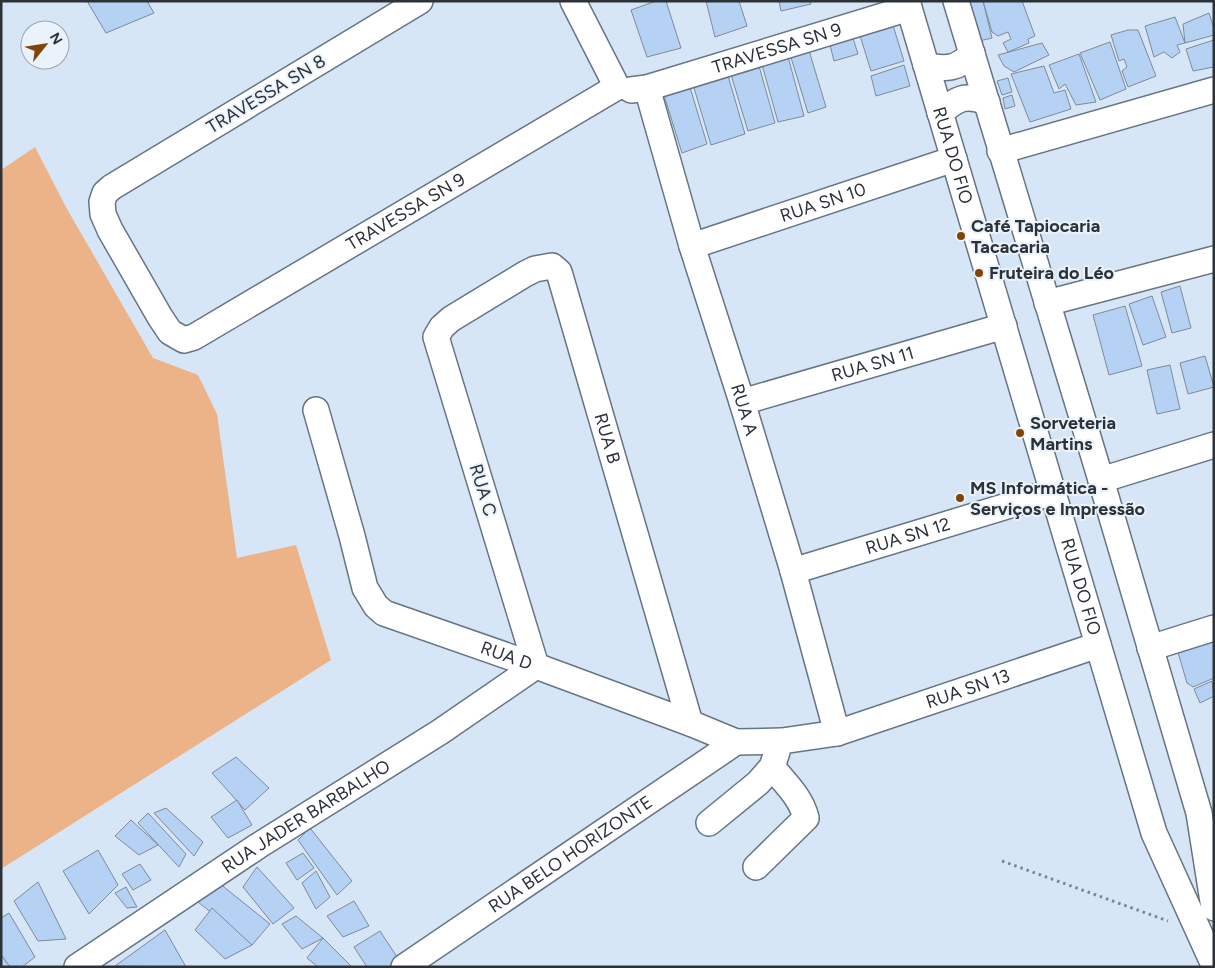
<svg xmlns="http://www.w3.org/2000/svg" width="1215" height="968" font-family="Figtree,sans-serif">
<rect width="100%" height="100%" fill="#d7e6f6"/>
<polygon fill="#ecb288" points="35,147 67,209 153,358 198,375 217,414 237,558 296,545 331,660 1,869 1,170"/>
<g fill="#b5d2f5" stroke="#7e8a99">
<polygon points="87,1 147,1 154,13 106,33"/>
<polygon points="656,1 666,1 681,48 647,57 631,10"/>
<polygon points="706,1 739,1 747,26 715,37"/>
<polygon points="779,1 810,1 811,4 781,11"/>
<polygon points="967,1 983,1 992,38 975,42"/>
<polygon points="983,1 1022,1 1035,36 1028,39 1029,43 1008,52 1003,43 1011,39 1008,32 998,36 992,32"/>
<polygon points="1209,13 1214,29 1214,35 1185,43 1183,24"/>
<polygon points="1175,17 1185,43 1177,45 1180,52 1172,58 1164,52 1154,57 1145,26"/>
<polygon points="891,19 904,61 871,71 858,29"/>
<polygon points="1128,30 1138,30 1156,76 1128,87 1122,71 1127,67 1124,59 1119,61 1111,35"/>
<polygon points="852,35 858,54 834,61 829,41"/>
<polygon points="1214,40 1214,67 1193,71 1186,49"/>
<polygon points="1110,42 1126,89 1100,100 1080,53"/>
<polygon points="1042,43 1049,55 1014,72 1004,66 998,55"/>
<polygon points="807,44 826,107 808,113 789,51"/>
<polygon points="787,53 804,116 778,122 761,61"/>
<polygon points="1079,54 1096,102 1076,105 1065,84 1059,89 1049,65"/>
<polygon points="757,59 775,123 748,131 729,68"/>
<polygon points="904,65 910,86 876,96 871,76"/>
<polygon points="1044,66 1054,93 1065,90 1071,109 1030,122 1011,74"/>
<polygon points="726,69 745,134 711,145 692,81"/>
<polygon points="1008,78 1012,92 1002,95 997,81"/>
<polygon points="689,84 707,144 682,153 663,92"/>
<polygon points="1012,95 1015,106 1005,109 1003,98"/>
<polygon points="1180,286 1191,328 1172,333 1161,292"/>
<polygon points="1152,296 1166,337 1143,345 1129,304"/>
<polygon points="1125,306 1142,366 1109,375 1093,315"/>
<polygon points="1205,356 1214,387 1188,394 1180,363"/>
<polygon points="1170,365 1180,409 1157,414 1147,370"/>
<polygon points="1214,639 1214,678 1193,687 1187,683 1177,649"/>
<polygon points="1212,681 1214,696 1200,703 1194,689"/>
<polygon points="236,757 269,788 245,810 212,773"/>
<polygon points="237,800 252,825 228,838 211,817"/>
<polygon points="166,808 203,842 194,856 154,813"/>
<polygon points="148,813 186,854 179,867 138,823"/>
<polygon points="131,820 158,845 139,855 115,836"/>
<polygon points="310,828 352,881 337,895 298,840"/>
<polygon points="98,850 118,885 89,914 63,871"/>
<polygon points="303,853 314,868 297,880 286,863"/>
<polygon points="140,864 151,880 133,890 122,874"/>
<polygon points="257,867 294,908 273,924 243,887"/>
<polygon points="316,871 330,897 316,909 302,883"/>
<polygon points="38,882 66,939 38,941 14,901"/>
<polygon points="219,883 270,924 252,945 198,902"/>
<polygon points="126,887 137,907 127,908 115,893"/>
<polygon points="354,901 369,926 343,937 327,916"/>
<polygon points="212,908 252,945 225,959 195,930"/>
<polygon points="9,913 35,957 22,967 10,967 1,955 1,918"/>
<polygon points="296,916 323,938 302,949 282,924"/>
<polygon points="165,930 186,967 115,966"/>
<polygon points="380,931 399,960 389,967 367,967 354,947"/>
<polygon points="323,938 352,967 318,967 307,958"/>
<polygon points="1,955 10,967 1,967"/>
</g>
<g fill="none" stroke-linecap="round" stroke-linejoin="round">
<g stroke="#677483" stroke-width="28">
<g id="minor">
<path id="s1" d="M 420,1 L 112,187 L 105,193 L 102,202 L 103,214 L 110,230 L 160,317 L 170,332 L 184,340 L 194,337 L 617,87"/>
<polyline points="573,1 617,87"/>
<path id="s2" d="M 907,1 L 1154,833 L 1214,965"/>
<polyline points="956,1 1101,480 1199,813 1214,908"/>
<path d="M 926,65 C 945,70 959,69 972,53"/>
<path id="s3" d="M 647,88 L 692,246 L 742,402 L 793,571 L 837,733"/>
<path id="s4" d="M 631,90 L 647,88 L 909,8"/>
<path d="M 940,113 C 958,98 964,94 987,102"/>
<polyline points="1000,151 1214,90"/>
<path id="s5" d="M 692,246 L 954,159"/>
<polyline points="1047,303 1214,259"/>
<path id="s6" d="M 742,402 L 1004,326"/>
<path id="s7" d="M 316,410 L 352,536 L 365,588 L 376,606 L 384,613 L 536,666 L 690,723 L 736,742 L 782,741 L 837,733 L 1098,645"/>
<polyline points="1101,480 1214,445"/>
<path id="s8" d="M 793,571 L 1053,492"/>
<polyline points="1150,648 1214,628"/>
<polyline points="709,823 758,783 772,767 777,752"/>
<path d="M 756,867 L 806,818 C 801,797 785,783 772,767"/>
<path id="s9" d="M 77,967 L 258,846 L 440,732 L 536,666 L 436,337 L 442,327 L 451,319 L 525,274 L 535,269 L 552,266 L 559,272 L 690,723"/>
<path id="s10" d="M 404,967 L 736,742"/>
</g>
</g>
<polyline stroke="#7c8690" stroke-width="3" stroke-dasharray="2.5 4" stroke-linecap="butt" points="1002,861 1168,921"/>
<use href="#minor" stroke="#fff" stroke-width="25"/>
</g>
<g fill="#824405" stroke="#eaf2fc" stroke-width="2">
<circle cx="961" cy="236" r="5"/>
<circle cx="979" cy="273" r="5"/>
<circle cx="1020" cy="433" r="5"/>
<circle cx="960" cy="498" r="5"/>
</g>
<g text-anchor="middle" stroke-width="4" stroke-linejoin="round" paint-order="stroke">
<g font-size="18" fill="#2d3238" stroke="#eaf2fc">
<text dy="6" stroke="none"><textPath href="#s4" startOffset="152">TRAVESSA SN 9</textPath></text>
<text transform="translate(266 94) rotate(-31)" y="6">TRAVESSA SN 8</text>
<text dy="6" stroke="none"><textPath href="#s2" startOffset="161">RUA DO FIO</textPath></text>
<text dy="6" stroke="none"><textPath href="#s5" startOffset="138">RUA SN 10</textPath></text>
<text dy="6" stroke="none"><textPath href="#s1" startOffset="799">TRAVESSA SN 9</textPath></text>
<text dy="6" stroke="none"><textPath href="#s6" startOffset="136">RUA SN 11</textPath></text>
<text dy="6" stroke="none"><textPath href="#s3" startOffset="336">RUA A</textPath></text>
<text dy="6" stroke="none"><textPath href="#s9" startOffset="1214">RUA B</textPath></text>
<text transform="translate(483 490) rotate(73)" y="6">RUA C</text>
<text dy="6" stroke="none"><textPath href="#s8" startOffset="120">RUA SN 12</textPath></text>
<text dy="6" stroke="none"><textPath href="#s2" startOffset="611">RUA DO FIO</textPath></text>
<text dy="6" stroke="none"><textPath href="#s7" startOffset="346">RUA D</textPath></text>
<text dy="6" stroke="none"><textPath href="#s7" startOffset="831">RUA SN 13</textPath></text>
<text dy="6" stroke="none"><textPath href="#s9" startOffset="274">RUA JADER BARBALHO</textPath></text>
<text dy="6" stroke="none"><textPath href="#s10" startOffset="201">RUA BELO HORIZONTE</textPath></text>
</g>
<g font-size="18" font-weight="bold" fill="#2d3238" stroke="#eaf2fc" text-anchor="start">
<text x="971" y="232">Café Tapiocaria<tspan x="971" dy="21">Tacacaria</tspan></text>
<text x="989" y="279">Fruteira do Léo</text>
<text x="1030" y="429">Sorveteria<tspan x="1030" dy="21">Martins</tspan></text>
<text x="970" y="494">MS Informática -<tspan x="970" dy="21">Serviços e Impressão</tspan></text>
</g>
</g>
<rect width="1215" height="968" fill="none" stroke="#2d3238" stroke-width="5"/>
<g transform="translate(45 45) rotate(60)"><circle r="24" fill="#eaf2fc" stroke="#9ea5ae"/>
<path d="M0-4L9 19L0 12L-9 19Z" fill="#824405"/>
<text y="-8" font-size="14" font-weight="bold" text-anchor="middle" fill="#2d3238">N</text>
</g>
</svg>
